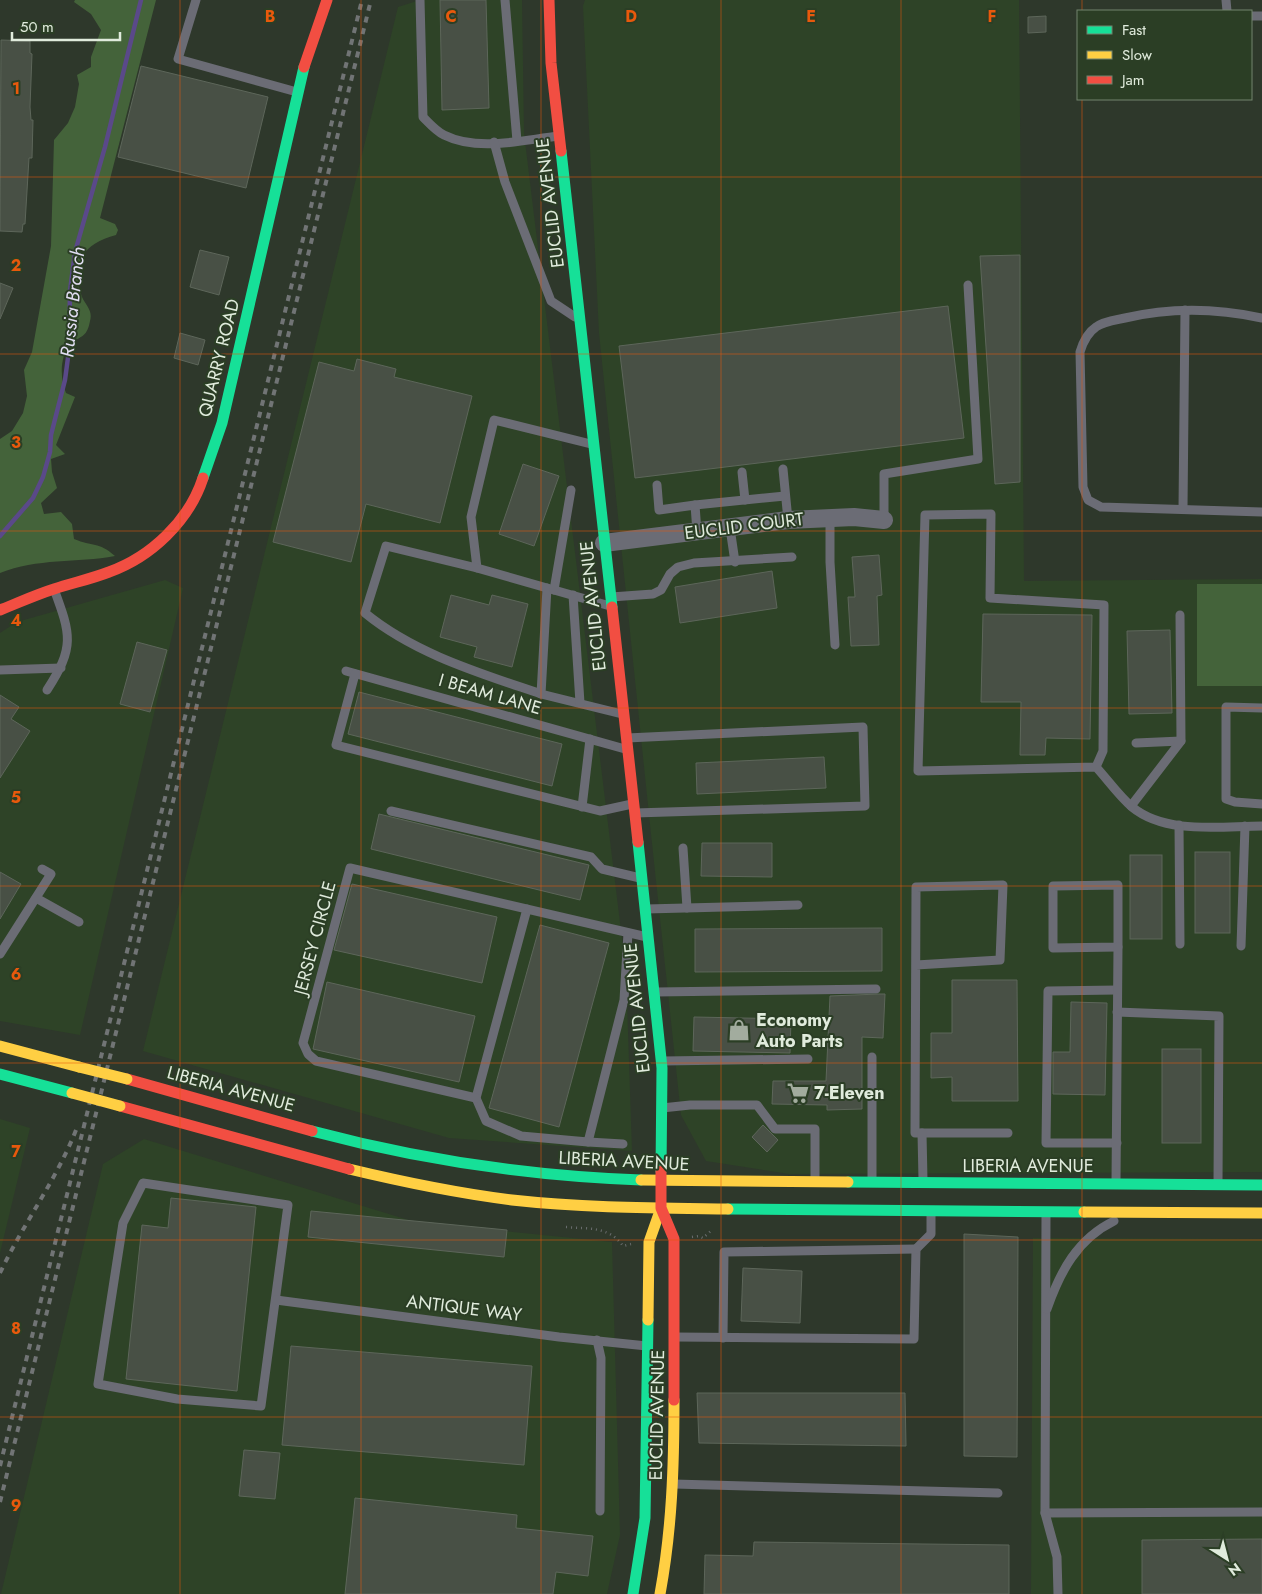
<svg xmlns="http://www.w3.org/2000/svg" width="1262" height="1594" font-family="Jost,sans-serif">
<rect width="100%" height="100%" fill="#2e382b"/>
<g fill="#2e4327">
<polygon points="420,0 522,0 524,133 626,972 632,1151 449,1138 143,1051 398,7"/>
<polygon points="585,0 1019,0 1024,581 1262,579 1262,1172 789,1174 706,1161 681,1115 651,834 599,333 583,6"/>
<polygon points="165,580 183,588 80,1035 0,1021 0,633 17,622"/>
<polygon points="0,1119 30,1128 0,1253"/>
<polygon points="144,1139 415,1222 612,1242 620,1535 607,1594 1,1594 103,1164"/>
<polygon points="1033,1238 1262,1239 1262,1594 1031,1594"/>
</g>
<g fill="#44633a">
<path d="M 75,0 L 156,0 L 100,218 L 115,224 L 118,230 L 116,235 C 82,244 70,264 82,297 C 86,306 93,310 90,321 C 87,337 82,335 72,343 C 59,355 60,379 66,393 L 75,397 L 56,445 L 65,454 L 51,459 L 52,472 L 57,488 L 41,503 L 44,514 L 61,512 L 72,524 L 74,539 C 93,547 98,541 115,556 C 77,563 37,558 0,573 L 0,439 L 12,431 L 23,413 L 27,396 L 24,370 L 32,352 L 51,246 L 54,140 L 68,123 L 75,107 L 79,84 L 77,75 L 91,67 L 91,57 L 101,30 L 91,14 L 74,2 Z"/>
<rect x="1197" y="584" width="65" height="102"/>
</g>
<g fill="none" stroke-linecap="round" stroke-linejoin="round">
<polyline stroke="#5a4989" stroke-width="4.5" points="0,536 33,498 43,477 50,452 51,435 65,380 69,350 70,291 75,252 105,147 141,0"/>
</g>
<g fill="#485045" stroke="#5d665a">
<polygon points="440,0 486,0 489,108 442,110"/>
<polygon points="1046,16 1046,32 1028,33 1028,17"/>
<polygon points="1,40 30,41 30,53 32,54 30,107 31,120 33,120 32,158 29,158 25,224 23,224 22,232 0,231"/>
<polygon points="141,66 268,97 246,188 118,157"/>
<polygon points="200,250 229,257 219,295 190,287"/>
<polygon points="1020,255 1020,482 995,484 980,256"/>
<polygon points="0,283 13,288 0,319"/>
<polygon points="948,306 964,438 635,478 619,346"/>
<polygon points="180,333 205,340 198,365 174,358"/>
<polygon points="357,359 396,369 394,377 472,396 440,523 366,504 351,562 273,542 319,362 354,371"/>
<polygon points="523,464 559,476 534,546 499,534"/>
<polygon points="879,555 882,595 877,596 879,645 851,646 848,597 855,597 852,557"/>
<polygon points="772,571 777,608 680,623 675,587"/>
<polygon points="451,595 489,605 492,595 528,604 512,667 474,657 477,647 440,637"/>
<polygon points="983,614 1092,615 1090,739 1046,738 1045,755 1020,755 1021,702 981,702"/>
<polygon points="1170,630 1172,713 1129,714 1127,631"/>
<polygon points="137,642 167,650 150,712 120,704"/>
<polygon points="359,692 562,744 552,786 348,734"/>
<polygon points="0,695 19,707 11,719 30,731 0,778"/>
<polygon points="824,757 826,788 697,794 696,763"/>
<polygon points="379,814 589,865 580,900 371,849"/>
<polygon points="702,843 772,843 772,877 701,876"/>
<rect x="1195" y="852" width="35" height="81"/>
<rect x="1130" y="855" width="32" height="84"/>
<polygon points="0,872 21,884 0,919"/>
<polygon points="352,884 497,917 482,983 334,950"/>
<polygon points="540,925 609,943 559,1127 489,1108"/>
<polygon points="882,928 882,971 695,972 695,929"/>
<polygon points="952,980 1017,980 1018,1101 952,1101 952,1077 931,1078 931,1033 952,1033"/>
<polygon points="327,982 475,1016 459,1082 313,1049"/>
<polygon points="879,994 885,994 883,1038 862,1037 862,1109 827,1110 827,1105 772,1104 773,1081 826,1081 830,996"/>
<polygon points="1071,1002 1107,1003 1105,1095 1053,1094 1053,1052 1070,1052"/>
<polygon points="694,1017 791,1019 790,1053 693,1051"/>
<rect x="1162" y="1049" width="39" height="94"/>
<polygon points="763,1125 778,1140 767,1152 752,1137"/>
<polygon points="171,1198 256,1207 237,1391 126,1379 142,1225 168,1228"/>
<polygon points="311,1211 507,1230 504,1257 308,1237"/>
<polygon points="964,1234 1018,1237 1017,1457 964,1456"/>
<polygon points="743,1268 802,1271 800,1323 741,1321"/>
<polygon points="291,1346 532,1366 524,1465 282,1445"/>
<polygon points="697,1393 905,1393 906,1446 699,1443"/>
<polygon points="244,1450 280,1453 275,1499 239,1496"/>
<polygon points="355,1498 517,1515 516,1528 593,1536 588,1576 556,1572 553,1594 345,1594"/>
<polygon points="1262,1539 1262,1594 1142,1594 1142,1540"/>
<polygon points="754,1542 1009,1545 1009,1594 704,1594 705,1555 753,1556"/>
</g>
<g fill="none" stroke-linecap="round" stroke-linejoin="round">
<g stroke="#6a6d6f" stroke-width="2.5" stroke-dasharray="1 4" stroke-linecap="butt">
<path d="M 566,1227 C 588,1229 609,1226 623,1246 L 631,1244"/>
<polyline points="692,1237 699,1236 703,1238 712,1230"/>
</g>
<g stroke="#6b6c75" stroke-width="9">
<polyline points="196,0 178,59 297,92"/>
<path d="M 420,0 L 423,117 C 429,123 436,131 444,135 C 478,152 522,140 559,136"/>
<polyline points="505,0 517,141"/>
<polyline points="1226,0 1227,11"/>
<polyline points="1251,16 1262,16"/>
<polyline points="494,142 505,182 551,301 575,317"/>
<path d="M 1262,318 C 1216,308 1171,307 1125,318 C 1116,320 1104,321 1096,327 C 1087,333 1083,342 1080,352 L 1083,487 L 1088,500 L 1101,507 L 1262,512"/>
<polyline points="591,444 494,420 471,517 477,568 610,606"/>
<polyline points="783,469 788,520"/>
<polyline points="742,472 745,500"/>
<polyline points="657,485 659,510 695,505 697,532"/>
<polyline points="695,505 785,496"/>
<polyline points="1183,508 1185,310"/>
<polyline points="830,517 830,562 835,645"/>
<polyline points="884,520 884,474 978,459 968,285"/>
<polyline points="730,528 735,562"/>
<path d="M 477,568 L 386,546 L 365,613 C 415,654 480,673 541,694"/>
<polyline points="547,588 541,694 622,714"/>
<polyline points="554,590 571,490"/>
<polyline points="573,595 580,703"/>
<polyline points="611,597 653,594 661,590 670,574 678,567 694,563 792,557"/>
<polyline points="0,670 61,668"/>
<polyline points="346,671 625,749"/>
<polyline points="355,674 336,745 600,811 632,804"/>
<path d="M 47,690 C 75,647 71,635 54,589"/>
<polyline points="1262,708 1226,707 1226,799 1235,802 1262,804"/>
<polyline points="627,738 863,727 865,806 635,813"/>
<polyline points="1136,743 1181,741"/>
<path d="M 1096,767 L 1103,751 L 1104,605 L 990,598 L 991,514 L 925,515 L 918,771 L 1096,767 C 1108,780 1119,796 1132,807 C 1166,835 1221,826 1262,826"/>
<polyline points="1131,806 1181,741 1180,615"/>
<polyline points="582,807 590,739"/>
<polyline points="391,811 591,857 602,869 640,878"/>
<polyline points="1179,825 1180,944"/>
<polyline points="683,848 687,908"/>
<polygon points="1118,885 1118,947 1053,948 1053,886"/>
<polyline points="36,898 79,922"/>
<polyline points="527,909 476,1098 486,1121 521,1136 588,1142 624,1000 628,933"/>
<polyline points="646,909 798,905"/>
<polyline points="1241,946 1245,826"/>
<polyline points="0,954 51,874 42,869"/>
<polyline points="916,965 1000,960 1003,885 916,887 915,1133 1008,1133"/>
<polyline points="656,992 876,989"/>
<polyline points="1117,1012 1219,1016 1218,1182"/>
<polyline points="663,1061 808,1059"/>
<polyline points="476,1098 316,1061 308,1054 303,1043 350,868 647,937"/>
<polyline points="662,1108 690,1105 757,1105 775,1129 815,1129 815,1179"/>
<polyline points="922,1133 923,1180"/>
<polyline points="588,1142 623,1144"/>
<polyline points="1117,1143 1046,1143 1048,991 1117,990"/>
<polyline points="872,1180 872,1057"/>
<polyline points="1116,1182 1118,947"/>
<polygon points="143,1183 288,1205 261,1406 177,1399 98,1384 123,1223"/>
<polyline points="1046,1214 1045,1513 1262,1512"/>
<polyline points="276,1300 559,1337 647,1346"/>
<path d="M 1047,1309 C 1060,1272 1077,1239 1114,1221"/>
<polyline points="675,1337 914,1339 916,1249 931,1234 931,1212"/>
<polyline points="723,1338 724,1252 916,1249"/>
<polyline points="597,1340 601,1358 600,1511"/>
<polyline points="674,1484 998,1493"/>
<polyline points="1045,1513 1057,1557 1058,1594"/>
</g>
<polyline stroke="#6b6c75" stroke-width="18" points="604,543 788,520 854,517 884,520"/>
<g stroke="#16e098" stroke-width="11">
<polyline points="561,151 612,607"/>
<polyline points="203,478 222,423 304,67"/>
<polyline points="638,842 662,1068 661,1171"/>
<polyline points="0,1074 72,1093"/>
<path d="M 312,1131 C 421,1160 529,1176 641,1180"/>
<polyline points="848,1182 1262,1185"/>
<polyline points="728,1209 1084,1212"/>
<polyline points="633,1594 645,1518 648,1320"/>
</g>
<g stroke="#ffcf43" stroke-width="11">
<polyline points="0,1046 79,1067"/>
<path d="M 349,1169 C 403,1182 457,1193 512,1200 C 584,1208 656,1208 728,1209"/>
<polyline points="641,1180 848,1182"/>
<polyline points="1084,1212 1262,1213"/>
<polyline points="648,1320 649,1242 661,1208"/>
<path d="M 660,1594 C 672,1529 674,1466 674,1400"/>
</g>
<g stroke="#f24e42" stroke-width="11">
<polyline points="549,0 551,63 561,151"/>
<polyline points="304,67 327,0"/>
<polyline points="612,607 638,842"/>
<path d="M 0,610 C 18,603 35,595 54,589 C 72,583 91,579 109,572 C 151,557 189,521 203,478"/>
<polyline points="127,1079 312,1131"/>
<polyline points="120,1106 349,1169"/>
<polyline points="661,1171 661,1208 674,1239 674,1400"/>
</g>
<g stroke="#717475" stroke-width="4" stroke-dasharray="6 6" stroke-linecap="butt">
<path d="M 0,1273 C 24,1222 58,1178 78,1125"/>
<polyline points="0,1466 362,0"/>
<polyline points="0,1502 371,0"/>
</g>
<g stroke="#ffcf43" stroke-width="11">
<polyline points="79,1067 127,1079"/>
<polyline points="72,1093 120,1106"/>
</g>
</g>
<path fill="none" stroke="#e8590c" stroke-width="1" stroke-opacity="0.55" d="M 180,0 L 180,1594M 361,0 L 361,1594M 541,0 L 541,1594M 721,0 L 721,1594M 901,0 L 901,1594M 1082,0 L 1082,11M 1082,99 L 1082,1594M 0,177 L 1262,177M 0,354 L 1262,354M 0,531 L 1262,531M 0,708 L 1262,708M 0,886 L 1262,886M 0,1063 L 1262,1063M 0,1240 L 1262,1240M 0,1417 L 1262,1417"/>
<defs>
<g id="shop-bare" transform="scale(1.725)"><path d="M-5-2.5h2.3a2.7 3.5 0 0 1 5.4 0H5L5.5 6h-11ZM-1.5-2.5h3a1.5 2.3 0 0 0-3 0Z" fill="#a2ac9e" stroke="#2b3e25" stroke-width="2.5" paint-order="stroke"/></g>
<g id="supermarket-bare" transform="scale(1.725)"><path d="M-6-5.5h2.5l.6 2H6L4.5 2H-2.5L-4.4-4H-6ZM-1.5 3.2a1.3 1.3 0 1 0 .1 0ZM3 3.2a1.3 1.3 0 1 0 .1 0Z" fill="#a2ac9e" stroke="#2b3e25" stroke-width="2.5" paint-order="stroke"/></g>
</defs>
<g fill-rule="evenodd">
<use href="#shop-bare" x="739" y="1030"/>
<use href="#supermarket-bare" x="798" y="1093"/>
</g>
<g text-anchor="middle" stroke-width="4" stroke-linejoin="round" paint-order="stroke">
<g font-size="18" fill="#e0ebdc" stroke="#2b3e25">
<text transform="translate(550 203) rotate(-97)" y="6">EUCLID AVENUE</text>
<text transform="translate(219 358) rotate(-76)" y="6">QUARRY ROAD</text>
<text transform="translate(744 526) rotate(-7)" y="6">EUCLID COURT</text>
<text transform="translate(593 606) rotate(-96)" y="6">EUCLID AVENUE</text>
<text transform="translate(490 694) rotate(16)" y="6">I BEAM LANE</text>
<text transform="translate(315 938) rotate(-75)" y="6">JERSEY CIRCLE</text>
<text transform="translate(637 1008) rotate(-96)" y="6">EUCLID AVENUE</text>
<text transform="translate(231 1089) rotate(15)" y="6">LIBERIA AVENUE</text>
<text transform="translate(624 1161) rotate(3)" y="6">LIBERIA AVENUE</text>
<text x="1028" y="1172">LIBERIA AVENUE</text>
<text transform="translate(464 1308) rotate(7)" y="6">ANTIQUE WAY</text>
<text transform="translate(657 1415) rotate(-89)" y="6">EUCLID AVENUE</text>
</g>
<g font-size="18" font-weight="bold" fill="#e0ebdc" stroke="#2b3e25" text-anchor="start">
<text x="756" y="1026">Economy<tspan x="756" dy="21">Auto Parts</tspan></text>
<text x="814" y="1099">7-Eleven</text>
</g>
<g font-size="19" font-style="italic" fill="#e2def3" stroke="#2b3e25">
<text transform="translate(72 302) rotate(-84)" y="7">Russia Branch</text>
</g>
</g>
<g font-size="16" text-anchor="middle" font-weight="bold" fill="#e8590c" stroke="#2b3e25" stroke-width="4" stroke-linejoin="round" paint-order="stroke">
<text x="270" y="22">B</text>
<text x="451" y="22">C</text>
<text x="631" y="22">D</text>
<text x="811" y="22">E</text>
<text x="992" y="22">F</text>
<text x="16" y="94">1</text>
<text x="16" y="271">2</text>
<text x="16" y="448">3</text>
<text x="16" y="626">4</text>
<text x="16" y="803">5</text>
<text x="16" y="980">6</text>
<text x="16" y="1157">7</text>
<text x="16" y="1334">8</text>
<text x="16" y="1511">9</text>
</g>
<rect x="1077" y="10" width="175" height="90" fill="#2b3e25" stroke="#73836e"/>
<rect x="1087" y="26" width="25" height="8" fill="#16e098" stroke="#73836e"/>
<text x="1122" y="35" font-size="15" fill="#e0ebdc">Fast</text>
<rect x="1087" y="51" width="25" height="8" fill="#ffcf43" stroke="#73836e"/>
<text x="1122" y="60" font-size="15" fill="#e0ebdc">Slow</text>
<rect x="1087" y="76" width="25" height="8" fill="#f24e42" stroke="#73836e"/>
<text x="1122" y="85" font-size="15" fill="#e0ebdc">Jam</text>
<g transform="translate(1227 1559) rotate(144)" stroke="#2b3e25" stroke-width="4" paint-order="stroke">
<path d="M0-4L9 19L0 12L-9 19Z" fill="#e0ebdc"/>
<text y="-8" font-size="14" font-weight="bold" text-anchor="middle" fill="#e0ebdc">N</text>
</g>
<path d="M12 32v8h108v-8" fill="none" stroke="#e0ebdc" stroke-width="2.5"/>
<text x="20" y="32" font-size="15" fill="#e0ebdc" stroke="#2b3e25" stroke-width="4" paint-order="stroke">50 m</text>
</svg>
